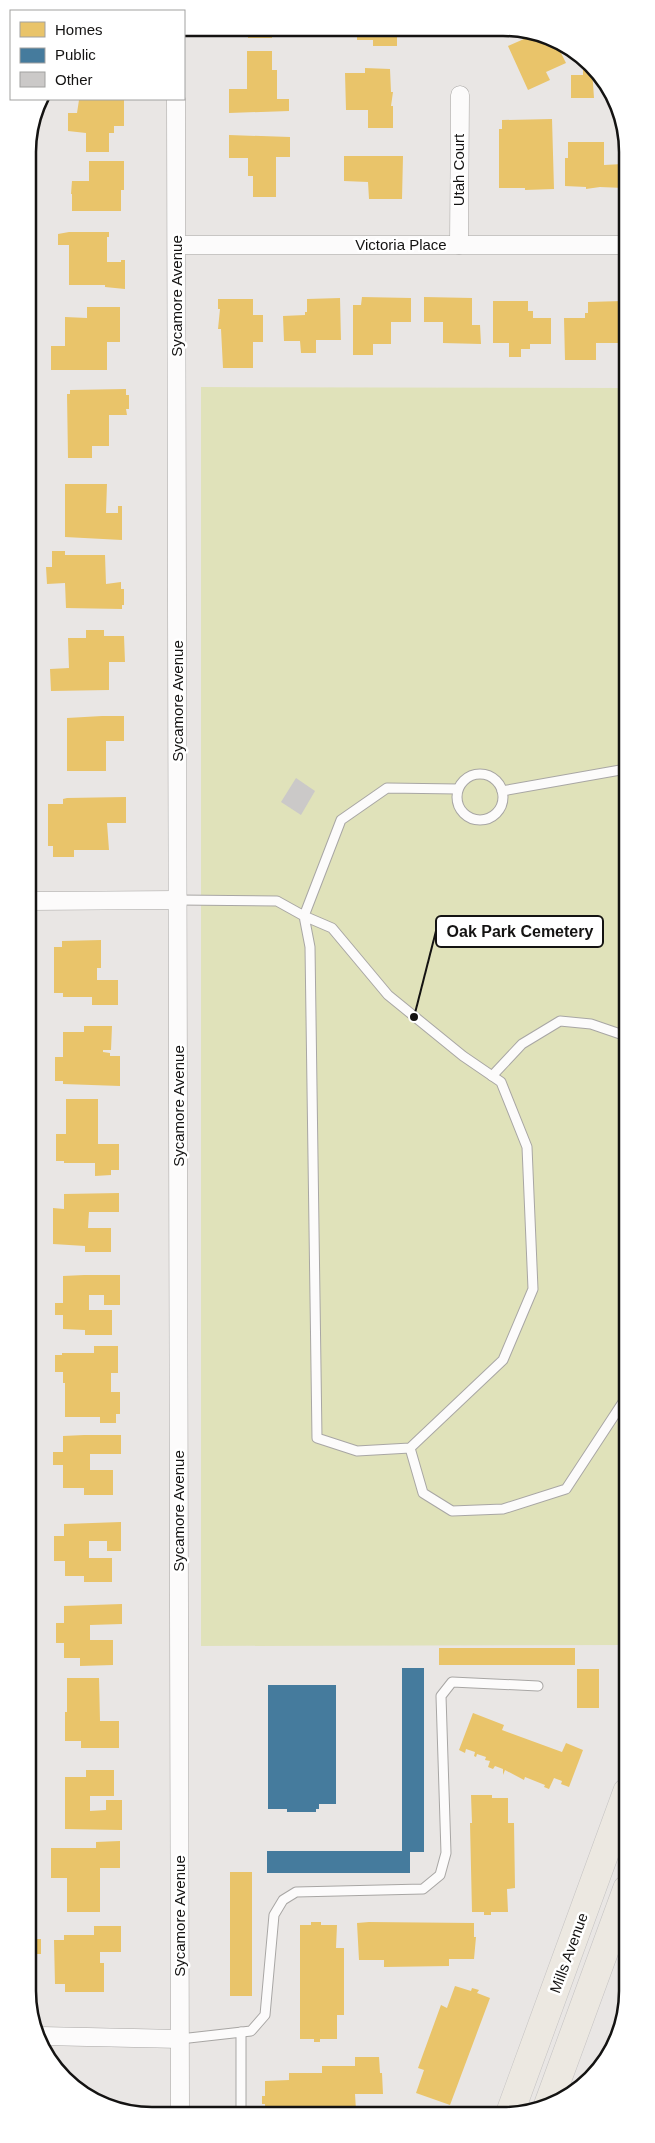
<svg xmlns="http://www.w3.org/2000/svg" width="655" height="2143" font-family="Helvetica,sans-serif">
<rect width="100%" height="100%" fill="#e9e6e4"/>
<polygon fill="#e0e2ba" points="201,387 625,388 627,1645 201,1646"/>
<g fill="#e9c46a">
<rect x="248" y="28" width="24" height="10"/>
<polygon points="357,29 397,29 397,46 373,46 373,40 357,40"/>
<polygon points="532,33 558,47 566,63 546,72 550,80 528,90 508,46 533,35"/>
<polygon points="247,51 272,51 272,70 277,70 277,99 289,99 289,111 229,113 229,89 247,89"/>
<polygon points="365,68 390,69 391,92 393,92 391,106 393,106 393,128 368,128 368,110 346,110 345,73 365,73"/>
<polygon points="583,69 592,69 594,98 571,98 571,75 583,75"/>
<polygon points="79,100 124,100 124,126 114,126 114,133 109,133 109,152 86,152 86,133 68,131 68,113 77,113"/>
<polygon points="552,119 554,189 525,190 525,188 499,188 499,129 502,129 502,120"/>
<polygon points="229,135 290,137 290,157 276,157 276,197 253,197 253,176 248,176 248,158 229,158"/>
<polygon points="568,142 604,142 604,165 623,164 624,188 600,187 586,189 586,187 565,186 565,158 568,158"/>
<polygon points="28,145 36,152 28,161"/>
<polygon points="344,156 403,156 402,199 369,199 368,182 344,181"/>
<polygon points="89,161 124,161 124,190 121,190 121,211 72,211 72,194 71,194 72,181 89,181"/>
<polygon points="69,232 109,232 109,237 107,237 107,262 121,262 121,260 125,260 125,289 105,287 105,285 69,285 69,245 58,245 58,234"/>
<polygon points="362,297 411,298 411,322 391,322 391,344 373,344 373,355 353,355 353,305 361,305"/>
<polygon points="424,297 472,298 472,325 480,325 481,344 443,343 443,322 424,322"/>
<polygon points="340,298 341,340 316,340 316,353 301,353 300,341 284,341 283,316 305,315 305,312 307,312 307,299"/>
<polygon points="218,299 253,299 253,315 263,315 263,342 253,342 253,368 223,368 221,329 218,329 220,309 218,309"/>
<polygon points="493,301 528,301 528,311 533,311 533,318 551,318 551,344 530,344 530,349 521,349 521,357 509,357 509,343 493,343"/>
<polygon points="622,301 622,343 596,343 596,360 565,360 564,318 585,318 585,313 588,313 588,302"/>
<polygon points="87,307 120,307 120,342 107,342 107,370 51,370 51,346 65,346 65,317 87,318"/>
<polygon points="126,389 126,395 129,395 129,409 126,409 127,415 109,415 109,446 92,446 92,458 68,458 67,394 70,394 70,390"/>
<rect x="28" y="437" width="7" height="24"/>
<polygon points="65,484 107,484 106,513 118,513 118,506 122,506 122,540 65,537"/>
<polygon points="52,551 65,551 65,555 105,555 106,584 121,582 121,589 124,589 124,605 122,605 122,609 66,608 65,583 47,584 46,567 52,567"/>
<polygon points="86,630 104,630 104,636 124,636 125,662 109,662 109,690 51,691 50,669 69,668 68,638 86,638"/>
<polygon points="102,716 124,716 124,741 106,741 106,771 67,771 67,718"/>
<polygon points="126,797 126,823 107,823 109,850 74,850 74,857 53,857 53,846 48,846 48,804 63,804 63,799 67,798"/>
<polygon points="101,940 101,968 97,968 97,980 118,980 118,1005 92,1005 92,997 63,997 63,993 54,993 54,947 62,947 62,941"/>
<polygon points="84,1026 112,1026 111,1050 103,1050 103,1052 110,1053 110,1056 120,1056 120,1086 63,1084 63,1081 55,1081 55,1057 63,1057 63,1032 84,1032"/>
<polygon points="66,1099 98,1099 98,1144 119,1144 119,1170 111,1170 111,1175 95,1176 95,1163 64,1163 64,1161 56,1161 56,1134 66,1134"/>
<polygon points="119,1193 119,1212 89,1212 88,1228 111,1228 111,1252 85,1252 85,1246 53,1244 53,1208 64,1209 64,1194"/>
<polygon points="84,1275 120,1275 120,1305 104,1305 104,1295 89,1295 89,1310 112,1310 112,1335 85,1335 85,1330 63,1329 63,1315 55,1315 55,1303 63,1303 63,1276"/>
<polygon points="29,1277 34,1277 33,1306 29,1306"/>
<polygon points="94,1346 118,1346 118,1373 111,1373 111,1392 120,1392 120,1414 116,1414 116,1423 100,1423 100,1417 65,1417 65,1383 63,1383 63,1372 55,1372 55,1355 62,1355 62,1353 94,1353"/>
<polygon points="84,1435 121,1435 121,1454 90,1454 90,1470 113,1470 113,1495 84,1495 84,1488 63,1488 63,1465 53,1465 53,1452 63,1452 63,1436"/>
<polygon points="121,1522 121,1551 107,1551 107,1541 89,1541 89,1558 112,1558 112,1582 84,1582 84,1576 65,1576 65,1561 54,1561 54,1536 64,1536 64,1524"/>
<polygon points="122,1604 122,1624 90,1625 90,1640 113,1640 113,1665 80,1666 80,1658 64,1658 64,1643 56,1643 56,1623 64,1623 64,1606"/>
<rect x="439" y="1648" width="136" height="17"/>
<rect x="577" y="1669" width="22" height="39"/>
<polygon points="67,1678 99,1678 100,1721 119,1721 119,1748 81,1748 81,1741 65,1741 65,1712 67,1712"/>
<polygon points="29,1679 34,1679 34,1702 30,1702"/>
<polygon points="473,1713 504,1725 502,1730 562,1752 566,1743 583,1750 569,1787 561,1784 562,1781 554,1778 549,1789 544,1787 545,1785 525,1777 524,1780 505,1770 503,1775 503,1769 495,1766 493,1769 488,1767 490,1761 485,1760 486,1757 477,1754 476,1757 474,1756 475,1752 466,1749 465,1753 459,1750"/>
<polygon points="86,1770 114,1770 114,1796 90,1796 90,1811 106,1810 106,1800 122,1800 122,1830 65,1829 65,1777 86,1777"/>
<polygon points="471,1795 492,1795 492,1798 508,1798 508,1823 514,1823 515,1888 507,1889 508,1912 491,1912 491,1915 484,1915 484,1912 472,1912 470,1823 472,1823"/>
<polygon points="120,1841 120,1868 100,1868 100,1912 67,1912 67,1878 51,1878 51,1848 96,1848 96,1842"/>
<rect x="30" y="1844" width="5" height="27"/>
<rect x="230" y="1872" width="22" height="124"/>
<polygon points="30,1914 35,1914 35,1939 41,1939 41,1954 30,1954"/>
<polygon points="311,1922 321,1922 321,1925 337,1925 336,1948 344,1948 344,2015 337,2015 337,2039 320,2039 320,2042 314,2042 314,2039 300,2039 300,1925 311,1925"/>
<polygon points="369,1922 474,1923 474,1937 476,1937 474,1959 449,1959 449,1966 384,1967 384,1960 359,1960 357,1923"/>
<polygon points="94,1926 121,1926 121,1952 100,1952 100,1963 104,1963 104,1992 65,1992 65,1984 55,1984 54,1940 64,1940 64,1935 94,1935"/>
<polygon points="455,1986 471,1991 472,1988 479,1990 477,1993 490,1998 450,2105 416,2093 424,2070 418,2068 441,2005 447,2008"/>
<polygon points="355,2057 379,2057 380,2073 382,2073 383,2094 355,2094 356,2110 323,2110 323,2113 265,2113 265,2104 262,2104 262,2096 265,2096 265,2081 289,2080 289,2073 322,2073 322,2066 355,2066"/>
</g>
<g fill="#457b9d">
<polygon points="402,1668 424,1668 424,1852 410,1852 410,1873 267,1873 267,1851 402,1851"/>
<polygon points="268,1685 336,1685 336,1804 319,1804 319,1809 316,1809 316,1812 287,1812 287,1809 268,1809"/>
</g>
<polygon fill="#cbc9c8" points="296,778 315,791 301,815 281,802"/>
<g fill="none" stroke-linecap="round" stroke-linejoin="round">
<g stroke="#a8a6a4" stroke-width="11">
<g id="service">
<circle cx="480" cy="797" r="23"/>
<polyline points="502,791 626,769"/>
<polyline points="178,900 277,901 304,916 332,928 388,995 463,1056 501,1082 527,1147 533,1289 503,1360 410,1448 357,1451 317,1438 310,947 304,916 341,820 387,788 458,789"/>
<polyline points="492,1076 522,1044 560,1021 591,1024 626,1036"/>
<polyline points="410,1448 423,1493 452,1511 503,1509 566,1489 627,1396"/>
<polyline points="241,2032 241,2113"/>
<polyline points="180,2039 251,2031 265,2015 274,1915 283,1900 296,1892 423,1889 440,1875 446,1853 441,1696 452,1682 538,1686"/>
</g>
</g>
<g stroke="#a8a6a4" stroke-width="19">
<g id="minor">
<polyline points="176,99 180,2113"/>
<polyline points="177,245 625,245"/>
<polyline points="459,245 460,95"/>
<polyline points="29,901 178,900"/>
<polyline points="41,2036 180,2039"/>
</g>
</g>
<g stroke="#c4c2c2" stroke-width="29">
<g id="primary">
<polyline points="548,2105 627,1889"/>
<polyline points="510,2113 627,1792"/>
</g>
</g>
<use href="#service" stroke="#fcfbfb" stroke-width="9"/>
<use href="#minor" stroke="#fcfbfb" stroke-width="18"/>
<use href="#primary" stroke="#ece8e1" stroke-width="28"/>
</g>
<g text-anchor="middle" stroke-width="5" stroke-linejoin="round" paint-order="stroke">
<g font-size="15" fill="#141312" stroke="#fff">
<text transform="translate(459 170) rotate(-90)" y="5">Utah Court</text>
<text x="401" y="250">Victoria Place</text>
<text transform="translate(177 296) rotate(-90)" y="5">Sycamore Avenue</text>
<text transform="translate(178 701) rotate(-90)" y="5">Sycamore Avenue</text>
<text transform="translate(179 1106) rotate(-90)" y="5">Sycamore Avenue</text>
<text transform="translate(179 1511) rotate(-90)" y="5">Sycamore Avenue</text>
<text transform="translate(180 1916) rotate(-90)" y="5">Sycamore Avenue</text>
<text transform="translate(569 1953) rotate(-70)" y="5">Mills Avenue</text>
</g>
</g>
<path d="M0 0H655V2143H0ZM152 36H503A116 116 0 0 1 619 152V1991A116 116 0 0 1 503 2107H152A116 116 0 0 1 36 1991V152A116 116 0 0 1 152 36Z" fill="#fff" fill-rule="evenodd"/>
<path fill="none" stroke="#141312" stroke-width="2.5" d="M152 36H503A116 116 0 0 1 619 152V1991A116 116 0 0 1 503 2107H152A116 116 0 0 1 36 1991V152A116 116 0 0 1 152 36Z"/>
<path fill="none" stroke="#141312" stroke-width="2" d="M414 1017L436 931"/>
<circle fill="#141312" stroke="#fff" stroke-width="2" cx="414" cy="1017" r="5"/>
<rect fill="#fff" stroke="#141312" stroke-width="2" x="436" y="916" width="167" height="31" rx="5"/>
<g font-size="16" text-anchor="middle" font-weight="bold" fill="#141312">
<text x="520" y="937">Oak Park Cemetery</text>
</g>
<rect x="10" y="10" width="175" height="90" fill="#ffffff" stroke="#a1a1a0"/>
<rect x="20" y="22" width="25" height="15" fill="#e9c46a" stroke="#a1a1a0"/>
<text x="55" y="35" font-size="15" fill="#141312">Homes</text>
<rect x="20" y="48" width="25" height="15" fill="#457b9d" stroke="#a1a1a0"/>
<text x="55" y="60" font-size="15" fill="#141312">Public</text>
<rect x="20" y="72" width="25" height="15" fill="#cbc9c8" stroke="#a1a1a0"/>
<text x="55" y="85" font-size="15" fill="#141312">Other</text>
</svg>
